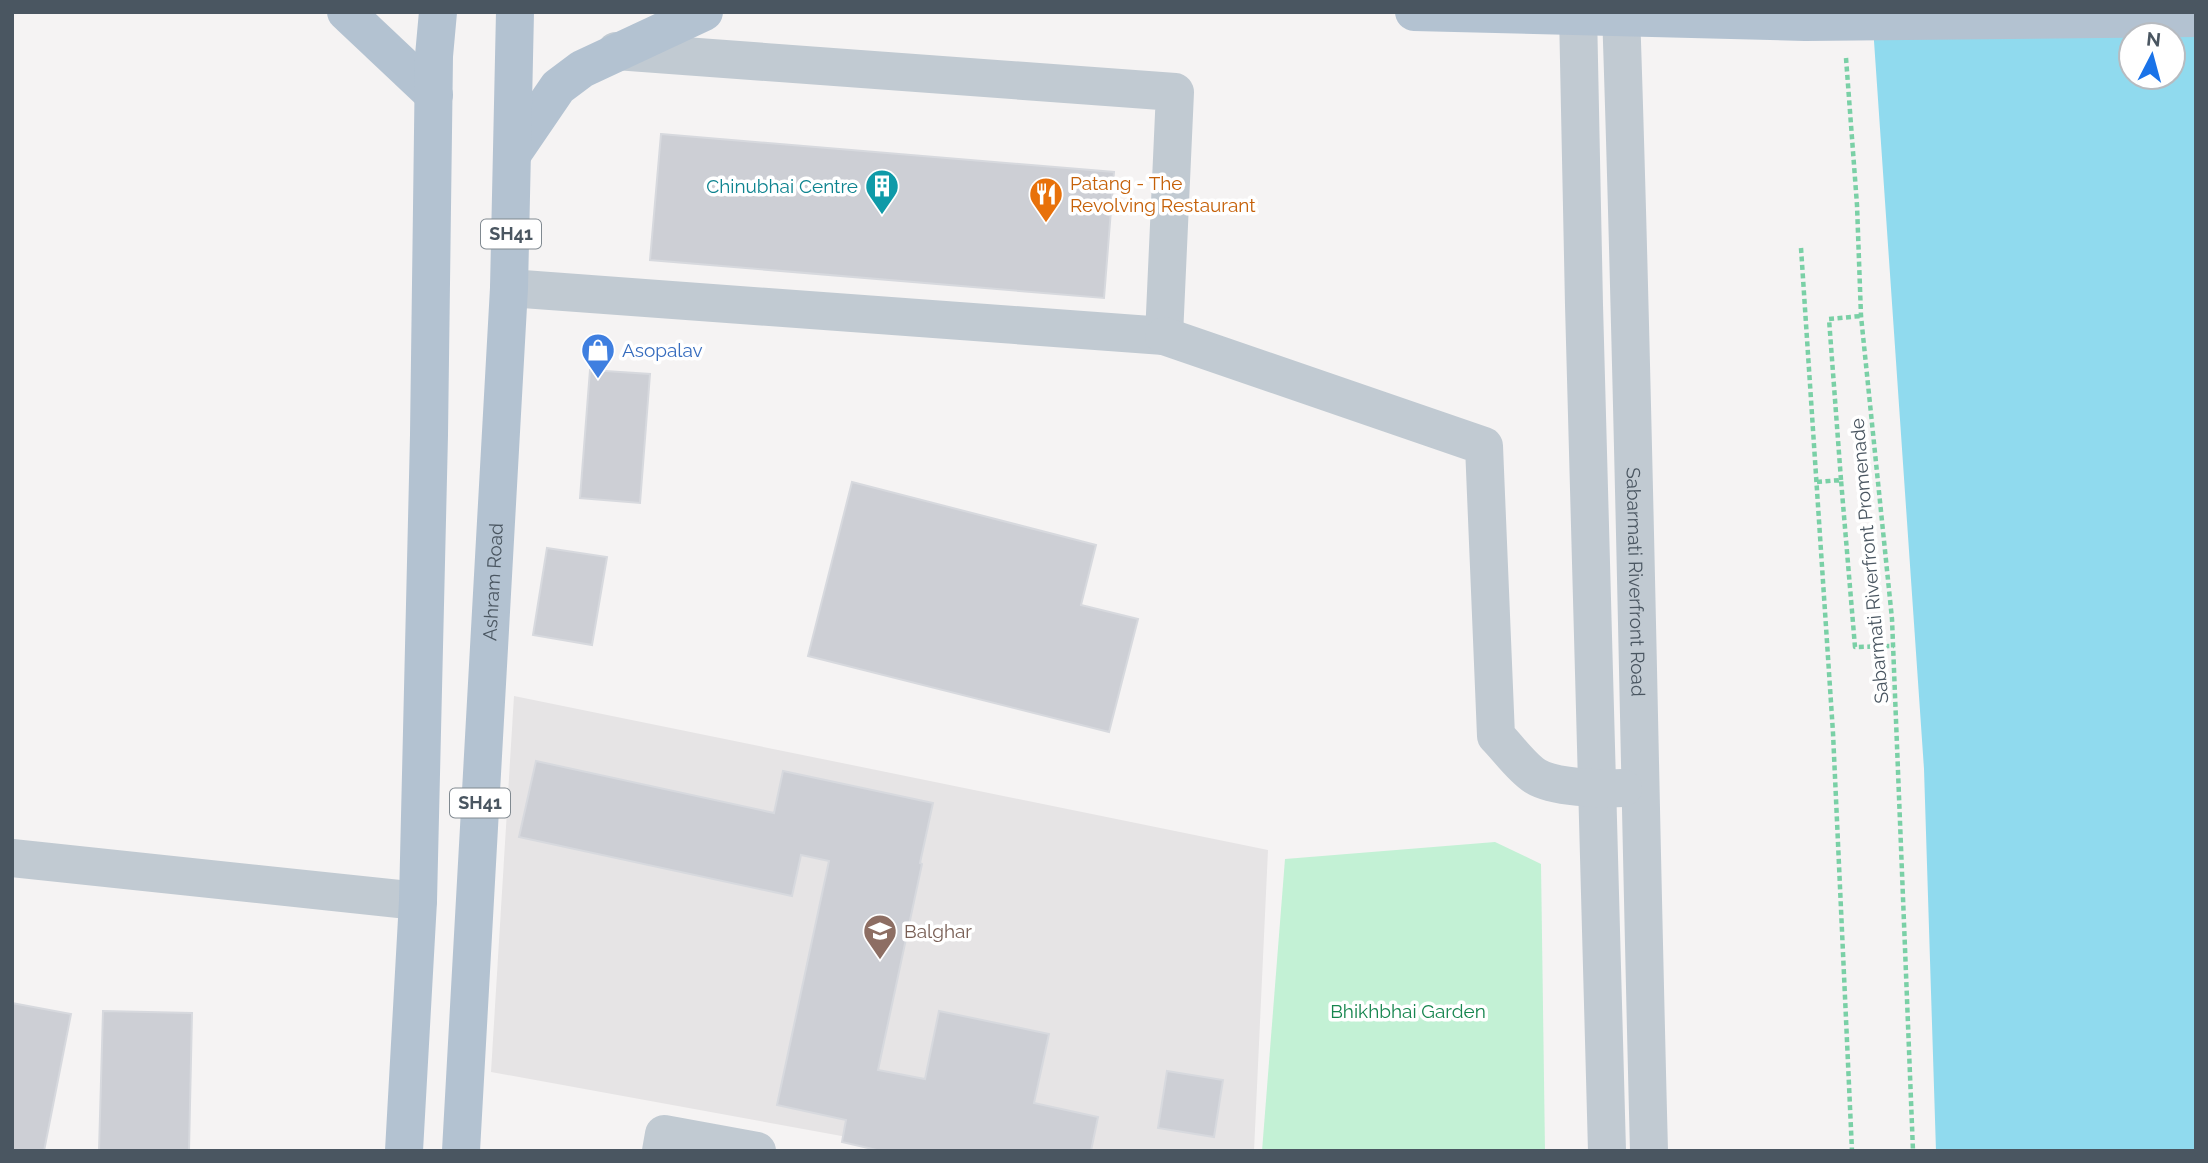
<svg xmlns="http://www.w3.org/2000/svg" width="2208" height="1163" font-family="Raleway,sans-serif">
<rect width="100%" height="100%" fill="#f5f3f3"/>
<polygon fill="#e6e4e5" points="514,696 1268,850 1254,1151 924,1151 491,1072"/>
<polygon fill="#c3f1d5" points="1495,842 1541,864 1545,1151 1262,1151 1285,859"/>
<path fill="#90daee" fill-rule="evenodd" d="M 1872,12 L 2196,12 L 2196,1151 L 1936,1151 L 1924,769 ZM 2131,35 L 2173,35 L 2173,77 L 2131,77 Z"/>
<g fill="#cdcfd5" stroke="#d7d9de" stroke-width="2">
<polygon points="661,134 1114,172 1104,298 650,260"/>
<polygon points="590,370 650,374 640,503 580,498"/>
<polygon points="852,482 1096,545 1081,605 1138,619 1109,732 808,656"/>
<polygon points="547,548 607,557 592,645 533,635"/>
<polygon points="536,761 774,813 783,771 933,803 920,863 922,864 878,1070 925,1079 939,1011 1049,1034 1034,1103 1098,1117 1091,1151 881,1151 842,1142 846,1120 777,1105 829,861 801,855 792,896 519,837"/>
<polygon points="12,1003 71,1014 44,1151 12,1151"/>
<polygon points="103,1011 192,1013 189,1151 99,1151"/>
<polygon points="1167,1071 1223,1080 1214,1137 1158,1128"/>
</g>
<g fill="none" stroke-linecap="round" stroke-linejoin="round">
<g stroke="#7ad0a6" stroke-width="4.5" stroke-dasharray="5 3.5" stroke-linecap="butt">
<polyline points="1846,58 1857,205 1861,316 1892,619 1913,1151"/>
<polyline points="1801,248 1833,733 1852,1151"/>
<polyline points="1841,480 1829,319 1861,316"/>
<polyline points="1817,482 1841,480 1855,647 1894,646"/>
</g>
<g stroke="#c1cad2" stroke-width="38">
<polyline points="1578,12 1584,305 1607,1151"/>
<path id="s1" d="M 1621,12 C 1634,392 1639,771 1649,1151"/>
<polyline points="509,288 1164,336 1175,92 616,51"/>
<path d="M 1164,336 L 1484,446 L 1496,736 C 1508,748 1521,767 1535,776 C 1554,788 1601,789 1623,788"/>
<polyline points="12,858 418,901"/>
<polyline points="661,1151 664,1134 757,1151"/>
</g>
<g stroke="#b3c2d1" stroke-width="38">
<polyline points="346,12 434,95"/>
<polyline points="513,153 558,87 582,69 704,12"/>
<polyline points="404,1151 418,901 429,435 434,56 438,12"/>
<path id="s2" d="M 461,1151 L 509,288 L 515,12"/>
</g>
<polyline stroke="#b3c2d1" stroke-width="38" points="1414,12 1805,22 2196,18"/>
</g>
<defs>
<g id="building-pin" transform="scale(1.75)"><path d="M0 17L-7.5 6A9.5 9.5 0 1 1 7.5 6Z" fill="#0f9aa8" stroke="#fff"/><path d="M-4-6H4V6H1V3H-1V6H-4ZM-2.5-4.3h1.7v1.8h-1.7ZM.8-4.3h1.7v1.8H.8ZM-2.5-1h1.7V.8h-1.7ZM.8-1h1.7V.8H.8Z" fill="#fff"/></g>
<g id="restaurant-pin" transform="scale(1.75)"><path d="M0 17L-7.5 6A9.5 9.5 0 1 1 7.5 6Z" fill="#e8710a" stroke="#fff"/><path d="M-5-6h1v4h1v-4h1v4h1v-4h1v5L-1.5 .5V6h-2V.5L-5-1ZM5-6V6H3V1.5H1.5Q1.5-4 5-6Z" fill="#fff"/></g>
<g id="shop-pin" transform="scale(1.75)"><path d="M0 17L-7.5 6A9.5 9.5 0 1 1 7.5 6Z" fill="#3f7fe0" stroke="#fff"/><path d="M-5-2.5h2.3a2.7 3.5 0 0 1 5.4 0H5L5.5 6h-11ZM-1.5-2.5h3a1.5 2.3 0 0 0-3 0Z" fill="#fff"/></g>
<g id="school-pin" transform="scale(1.75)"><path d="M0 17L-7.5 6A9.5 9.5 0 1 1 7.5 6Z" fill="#8d6e63" stroke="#fff"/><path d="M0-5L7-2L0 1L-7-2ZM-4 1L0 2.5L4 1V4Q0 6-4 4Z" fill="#fff"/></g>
</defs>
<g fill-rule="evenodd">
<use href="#building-pin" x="882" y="186"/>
<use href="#restaurant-pin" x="1046" y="194"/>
<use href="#shop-pin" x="598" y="350"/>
<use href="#school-pin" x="880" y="931"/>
</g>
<g text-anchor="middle" stroke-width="7" stroke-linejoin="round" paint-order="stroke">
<g fill="#fff" stroke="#808990" stroke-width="2">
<rect x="481" y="219.5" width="60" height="29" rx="5"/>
<rect x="450" y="788.5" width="60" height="29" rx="5"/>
</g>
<g font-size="18" font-weight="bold" fill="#4a5661">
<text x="511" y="240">SH41</text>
<text x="480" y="809">SH41</text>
</g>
<g font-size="19" fill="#c56008" stroke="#fff" text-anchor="start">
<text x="1070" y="190">Patang - The<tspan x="1070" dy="22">Revolving Restaurant</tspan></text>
</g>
<g font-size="19" fill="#0d838f" stroke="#fff" text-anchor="end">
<text x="858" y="193">Chinubhai Centre</text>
</g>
<g font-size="19" fill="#366cbe" stroke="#fff" text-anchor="start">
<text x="622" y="357">Asopalav</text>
</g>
<g font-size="19" fill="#4a5661" stroke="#fff">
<text transform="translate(1869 561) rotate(-95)" y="7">Sabarmati Riverfront Promenade</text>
<text dy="7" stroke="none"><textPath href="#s1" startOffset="570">Sabarmati Riverfront Road</textPath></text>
<text dy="7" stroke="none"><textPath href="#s2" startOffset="570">Ashram Road</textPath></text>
</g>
<g font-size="19" fill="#785e54" stroke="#fff" text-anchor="start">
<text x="904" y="938">Balghar</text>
</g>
<g font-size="19" fill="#17864f" stroke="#fff">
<text x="1408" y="1018">Bhikhbhai Garden</text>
</g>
</g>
<rect width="2208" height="1163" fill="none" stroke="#4a5661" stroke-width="28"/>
<g transform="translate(2152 56) rotate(6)"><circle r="33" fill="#ffffff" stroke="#b7bbc0" stroke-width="2"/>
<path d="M0-5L12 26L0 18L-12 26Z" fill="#1a73e8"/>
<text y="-10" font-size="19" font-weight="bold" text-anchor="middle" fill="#4a5661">N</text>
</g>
</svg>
